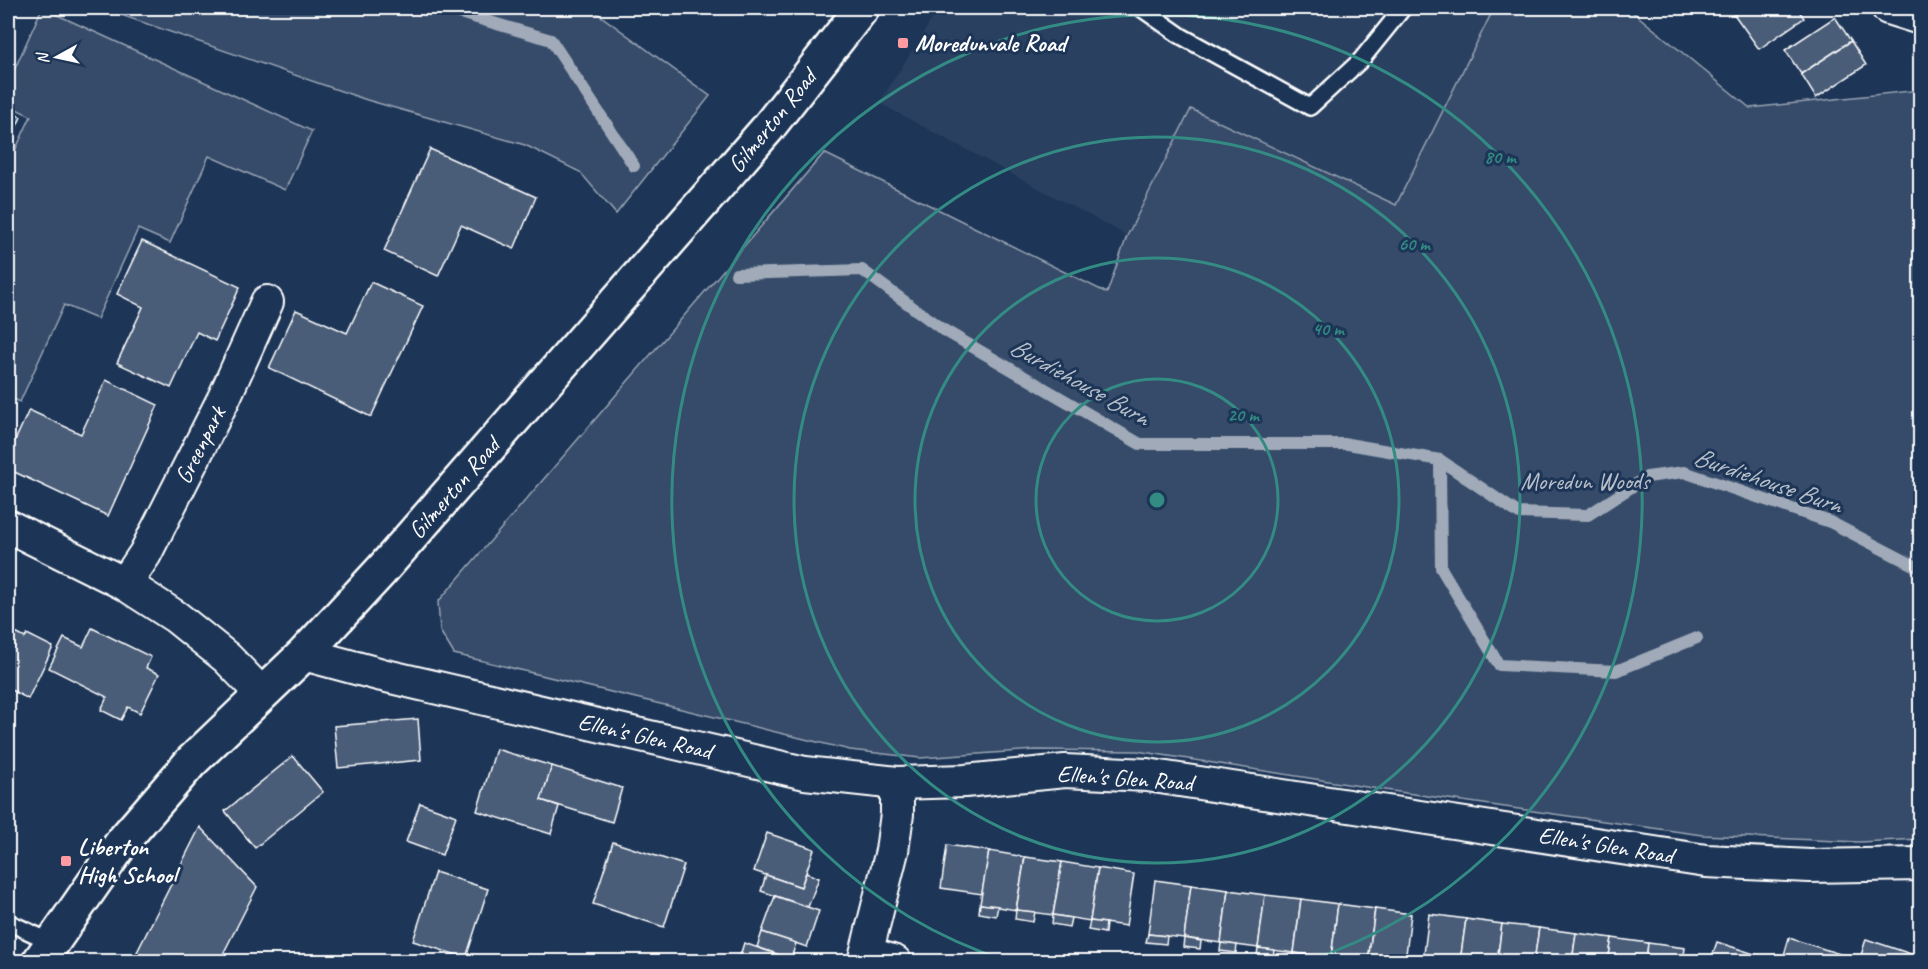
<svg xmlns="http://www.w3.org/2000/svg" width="1928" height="969" font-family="Caveat,sans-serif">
<rect width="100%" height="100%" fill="#1d3557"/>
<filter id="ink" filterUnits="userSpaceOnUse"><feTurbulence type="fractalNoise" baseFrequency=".0167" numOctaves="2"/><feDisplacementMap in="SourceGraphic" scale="12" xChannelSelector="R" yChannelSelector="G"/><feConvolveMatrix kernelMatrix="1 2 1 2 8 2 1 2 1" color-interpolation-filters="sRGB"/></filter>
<g filter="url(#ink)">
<polygon fill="#2a4161" points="939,8 1494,8 1396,205 1191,109 1126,235 879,103"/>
<g fill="#364b69" stroke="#9aa5b4" stroke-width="1.5">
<polygon points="42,8 312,131 285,190 209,156 170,243 138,229 97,319 64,305 20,402 8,396 8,166 31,116 8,105 8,84"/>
<polygon points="101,8 590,8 710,96 616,214 580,172 525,145 367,100"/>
<polygon points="1494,8 1628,8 1750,108 1920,90 1920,839 1859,842 1702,835 1385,790 1137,751 1036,750 920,758 850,750 454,654 440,631 438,602 824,153 1107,293 1127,236 1191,109 1396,205"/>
</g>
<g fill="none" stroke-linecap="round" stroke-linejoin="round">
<g stroke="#a0aab8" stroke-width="12">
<polyline points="443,8 551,40 634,166"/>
<polyline points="736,274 862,270 942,329 1140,444 1348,444 1440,460 1518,513 1588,515 1647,477 1684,472 1830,522 1915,566 1920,565"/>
<polyline points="1440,460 1441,568 1499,665 1616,671 1697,638"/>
</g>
</g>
<g fill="#4a5d79" stroke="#fff" stroke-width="1.5">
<polygon points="1735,8 1797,8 1804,18 1759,49 1731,10"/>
<polygon points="1835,17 1851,41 1801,74 1785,50"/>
<polygon points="1851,41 1866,65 1816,98 1801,74"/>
<polygon points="8,110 21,117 8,145"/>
<polygon points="430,149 536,197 514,249 461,225 438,276 384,251"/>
<polygon points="142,241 240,287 215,341 197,332 171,388 117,363 143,307 117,294"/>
<polygon points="371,282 423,306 371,417 269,368 296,310 347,333"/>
<polygon points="106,380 158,405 108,516 8,469 8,456 29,410 81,434"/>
<polygon points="92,628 151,657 146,668 159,674 140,713 128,707 121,720 101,710 107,697 49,668 64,638 83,647"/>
<polygon points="8,629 25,638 27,634 53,647 28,699 8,688"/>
<polygon points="418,719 421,760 338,768 334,726"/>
<polygon points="496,749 552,766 541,800 559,806 551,834 477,811"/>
<polygon points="293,756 323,792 255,848 225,811"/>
<polygon points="552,766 622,788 612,822 541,800"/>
<polygon points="420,803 456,816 442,855 406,842"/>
<polygon points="200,827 257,887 219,962 132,962"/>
<polygon points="767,833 814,849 801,887 754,871"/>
<polygon points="613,842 684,865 664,927 593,904"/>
<polygon points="947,845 989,851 982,894 941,888"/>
<polygon points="989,851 1025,857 1016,910 980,904"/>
<polygon points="1025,857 1062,862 1053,915 1016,910"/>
<polygon points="1062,862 1098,868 1090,921 1053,915"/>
<polygon points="1098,868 1134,874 1126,926 1090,921"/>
<polygon points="435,872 488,889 466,958 413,941"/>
<polygon points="806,873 819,878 808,907 761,891 766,875 801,887"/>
<polygon points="1155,880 1191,885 1184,938 1148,934"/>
<polygon points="1191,885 1228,890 1221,943 1184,938"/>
<polygon points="1228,890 1265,895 1258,948 1221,943"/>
<polygon points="1265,895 1301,899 1294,953 1258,948"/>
<polygon points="775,896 819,911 807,947 762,932"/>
<polygon points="1301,899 1338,904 1331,958 1294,953"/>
<polygon points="980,904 998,906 996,916 979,913"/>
<polygon points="1338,904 1375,909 1368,962 1331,958"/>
<polygon points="1375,909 1411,914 1405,962 1368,962"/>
<polygon points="1016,910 1035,912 1033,922 1015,919"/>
<polygon points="1429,914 1466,919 1460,962 1423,962"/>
<polygon points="1053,915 1071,918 1069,927 1052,924"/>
<polygon points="1466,919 1502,924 1497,962 1460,962"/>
<polygon points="1090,921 1106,923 1105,933 1088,930"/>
<polygon points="1502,924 1539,928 1534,962 1497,962"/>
<polygon points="1539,928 1576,933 1572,962 1534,962"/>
<polygon points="762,932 796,943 791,959 757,947"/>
<polygon points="1576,933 1612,938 1608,962 1572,962"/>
<polygon points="1148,934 1167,936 1166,944 1146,942"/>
<polygon points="1184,938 1201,941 1200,949 1183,947"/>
<polygon points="1612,938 1648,943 1646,962 1608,962"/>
<polygon points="1789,938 1859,960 1859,962 1782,962"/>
<polygon points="1866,939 1920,957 1920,962 1859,962"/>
<polygon points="1717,942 1779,962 1710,962"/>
<polygon points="744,943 791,959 790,962 738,962"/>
<polygon points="1221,943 1237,945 1236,953 1220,951"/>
<polygon points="1648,943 1685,948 1683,962 1646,962"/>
<polygon points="1258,948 1274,950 1273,958 1257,956"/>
<polygon points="1294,953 1310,955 1310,962 1293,961"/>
</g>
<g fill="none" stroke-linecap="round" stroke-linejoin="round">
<g stroke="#fff" stroke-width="20">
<g id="service">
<polyline points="1141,8 1181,36 1310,107 1361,60 1403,8"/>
<polyline points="8,922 51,942"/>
</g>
</g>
<g stroke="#fff" stroke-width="36">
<g id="minor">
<polyline points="1888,8 1920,18"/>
<polyline points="8,526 125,584 176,617 227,658 261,693"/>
<polyline points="125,584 145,554 224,398 267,302"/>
<polyline points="304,654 382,675 805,773 897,783 965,781 1065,771 1147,775 1706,861 1810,866 1920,864"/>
<polyline points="867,953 895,962"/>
<polyline points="864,962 892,851 897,814 897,783"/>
</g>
</g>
<g stroke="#fff" stroke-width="38">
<polyline id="primary" points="39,962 123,841 191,762 304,654 381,571 767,129 862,8"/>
</g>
<use href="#service" stroke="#1d3557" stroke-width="15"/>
<use href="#minor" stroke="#1d3557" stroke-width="32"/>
<use href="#primary" stroke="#1d3557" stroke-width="33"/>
</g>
</g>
<g fill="none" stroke="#338b84" stroke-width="3">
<circle cx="1157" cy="500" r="121"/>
<circle cx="1157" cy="500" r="242"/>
<circle cx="1157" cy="500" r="363"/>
<path d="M1007 961A485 485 0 1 1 1307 961"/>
</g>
<g fill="#ff9aa2" stroke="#1d3557" stroke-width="2">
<rect x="897" y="37" width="12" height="12" rx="3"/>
<rect x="60" y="855" width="12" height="12" rx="3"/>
</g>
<g text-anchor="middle" stroke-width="6" stroke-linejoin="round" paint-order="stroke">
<g font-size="24" font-weight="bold" fill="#fff" stroke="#1d3557" text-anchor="start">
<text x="915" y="51">Moredunvale Road</text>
<text x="78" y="855">Liberton<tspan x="78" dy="28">High School</tspan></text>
</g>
<g font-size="24" fill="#fff" stroke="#1d3557">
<text transform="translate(772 121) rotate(-51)" y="8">Gilmerton Road</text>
<text transform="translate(200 445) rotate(-63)" y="8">Greenpark</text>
<text transform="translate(454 488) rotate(-49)" y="8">Gilmerton Road</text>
<text transform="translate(645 736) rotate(13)" y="8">Ellen's Glen Road</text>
<text transform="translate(1125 778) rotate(4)" y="8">Ellen's Glen Road</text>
<text transform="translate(1606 845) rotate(9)" y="8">Ellen's Glen Road</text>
</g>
<g font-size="24" fill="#b9c0ca" stroke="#1d3557">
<text x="1585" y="489">Moredun Woods</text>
</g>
<g font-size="26" font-style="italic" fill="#b8c0ca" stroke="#1d3557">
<text transform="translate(1080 381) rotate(29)" y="9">Burdiehouse Burn</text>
<text transform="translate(1768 480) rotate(19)" y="9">Burdiehouse Burn</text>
</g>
</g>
<circle cx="1157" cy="500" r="9" fill="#338b84" stroke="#1d3557" stroke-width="3"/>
<g font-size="18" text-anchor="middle" font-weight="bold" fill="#338b84" stroke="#1d3557" stroke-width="6" stroke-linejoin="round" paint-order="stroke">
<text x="1500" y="163">80 m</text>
<text x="1414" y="250">60 m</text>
<text x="1328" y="335">40 m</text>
<text x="1243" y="421">20 m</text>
</g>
<rect width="1928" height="969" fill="none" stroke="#1d3557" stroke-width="30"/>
<rect x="15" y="15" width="1898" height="939" fill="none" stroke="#fff" stroke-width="2" filter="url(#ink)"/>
<g transform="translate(57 57) rotate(262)" stroke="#1d3557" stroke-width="4.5" paint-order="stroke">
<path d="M0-4.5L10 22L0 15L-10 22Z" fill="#ffffff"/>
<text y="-9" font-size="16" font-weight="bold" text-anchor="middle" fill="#ffffff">N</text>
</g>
</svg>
